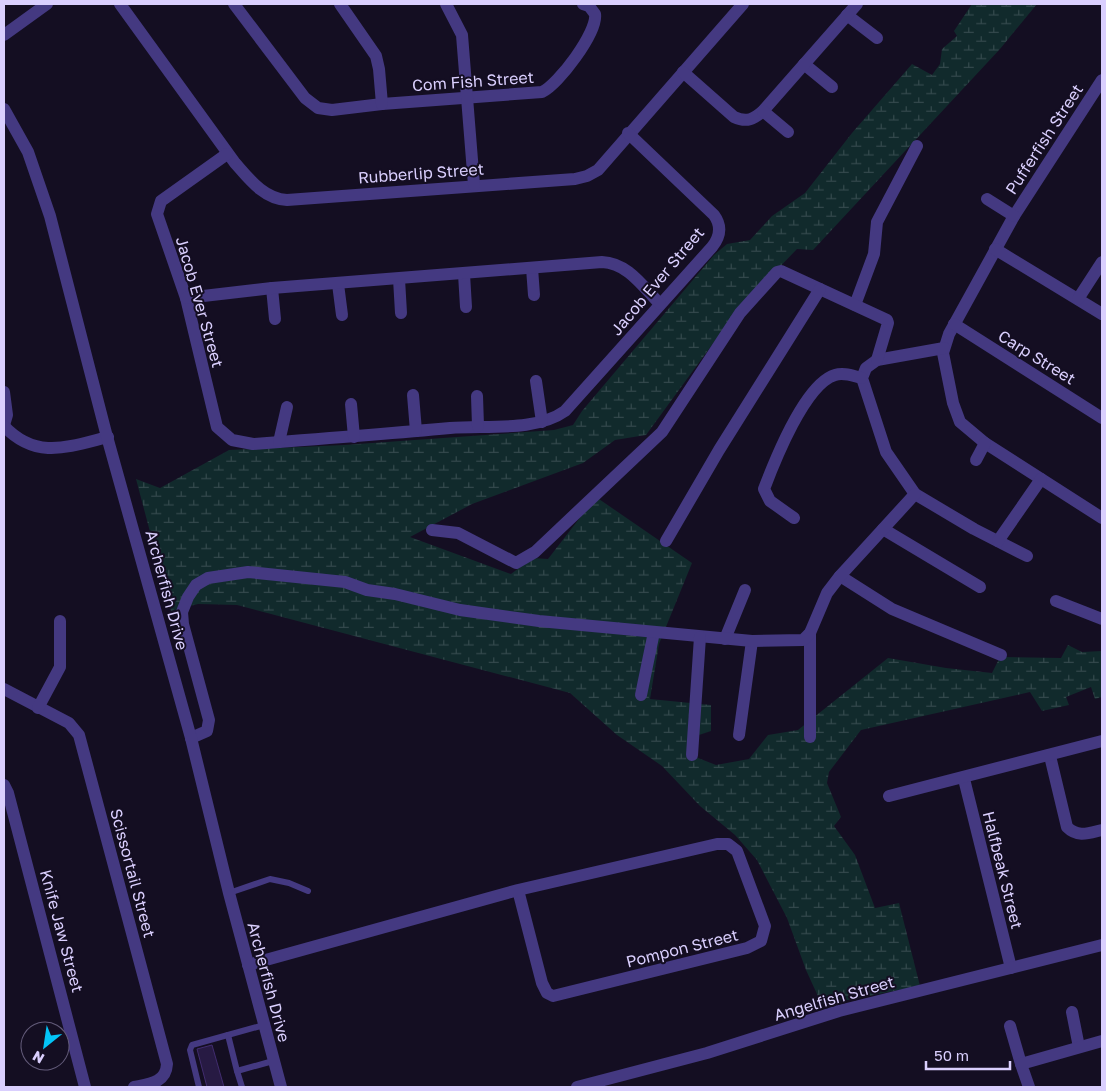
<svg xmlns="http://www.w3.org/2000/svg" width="1106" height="1091" font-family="'Golos Text',sans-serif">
<defs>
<pattern id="wetland-marsh" width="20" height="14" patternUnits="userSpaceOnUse" patternTransform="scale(1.25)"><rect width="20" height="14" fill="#112a2c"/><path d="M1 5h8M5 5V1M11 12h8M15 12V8" fill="none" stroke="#33484c"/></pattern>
</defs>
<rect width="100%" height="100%" fill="#140e22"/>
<polygon fill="url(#wetland-marsh)" points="972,4 1037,4 1000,49 813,250 797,249 736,312 646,435 615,440 583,463 472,504 410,537 511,574 532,558 548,559 596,497 692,563 659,644 650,699 711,705 711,731 693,737 693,756 716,765 749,759 768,735 798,730 888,658 946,668 992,673 1000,657 1061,658 1068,645 1082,652 1102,651 1102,697 1095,699 1091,687 1066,697 1069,705 1042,711 1030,692 861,730 829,772 827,783 841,817 834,826 855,855 875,908 899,903 920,986 822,1005 806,970 787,918 757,860 735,835 700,806 662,766 617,735 570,693 237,605 198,604 171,611 136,479 160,488 229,450 344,445 554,430 573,425 582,411 714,255 727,244 750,240 772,216 805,193 852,133 912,64 932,75 940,64 942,49 957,36 954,31"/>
<polygon fill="#271a43" stroke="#412c6f" points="212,1045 224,1087 207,1087 197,1049"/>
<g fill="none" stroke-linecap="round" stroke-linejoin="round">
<g stroke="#443981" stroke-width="6">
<polyline points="229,893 270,879 289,883 308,891"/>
<polyline points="228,1035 237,1071"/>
<polyline points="199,1087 190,1050 192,1045 264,1025"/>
<polyline points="242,1087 237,1071 273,1061"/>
</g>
<g stroke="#443981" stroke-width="12">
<path d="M 120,4 L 235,163 C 249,179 264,199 287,200 L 575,179 L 587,176 L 598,170 L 743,4"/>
<path d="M 234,4 L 305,98 L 318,108 L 332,110 L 382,104 L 542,92 C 558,85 598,32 595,14 L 589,6 L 583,4"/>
<polyline points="340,4 376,56 379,69 382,104"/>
<polyline points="446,4 462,35 474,185"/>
<polyline points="847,15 877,38"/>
<polyline points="804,64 832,87"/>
<path d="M 683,72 L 734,117 C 747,123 754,119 763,111 L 857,4"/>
<polyline points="1102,80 1014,216 949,334 943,353 953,403 960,422 985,443 1102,518"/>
<polyline points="763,111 788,132"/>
<path d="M 227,154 L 161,201 L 157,214 L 186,298 L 217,427 L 232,440 L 253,444 C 319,439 385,434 450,428 C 485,425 536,432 565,411 L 712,247 C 720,237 722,226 714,215 L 628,133"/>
<polyline points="987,199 1014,216"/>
<polyline points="995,249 1102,314"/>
<polyline points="532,268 534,295"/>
<polyline points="464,274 466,307"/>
<polyline points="399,279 401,313"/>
<polyline points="338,284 342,315"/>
<polyline points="272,288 275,319"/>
<path d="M 186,298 L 272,288 L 602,262 C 628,263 643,287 660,304"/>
<polyline points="1078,299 1102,262"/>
<polyline points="855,305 874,254 877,222 917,146"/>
<polyline points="954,324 1102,418"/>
<polyline points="944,348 877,360 866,368 862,378 886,452 915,494 974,529 1027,556"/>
<polyline points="536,381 542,422"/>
<polyline points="4,392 7,415 4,425"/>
<polyline points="413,395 416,431"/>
<polyline points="477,396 478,426"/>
<polyline points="351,404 354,437"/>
<path d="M 4,426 C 36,460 68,447 108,437"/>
<polyline points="279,442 287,407"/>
<polyline points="976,460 985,443"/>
<path d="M 794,518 L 770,501 L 764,489 C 775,460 805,384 835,375 C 844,372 853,376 862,378"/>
<polyline points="883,529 980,587"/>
<polyline points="432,530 458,533 516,563 535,552 662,432 740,313 777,272 781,271 887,320 888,323 877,360"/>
<polyline points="666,541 719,450 820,289"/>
<polyline points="998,541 1041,479"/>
<polyline points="840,576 892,609 1001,655"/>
<polyline points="1056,601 1102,619"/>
<polyline points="725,639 745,590"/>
<path d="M 4,689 L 69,723 L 79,735 L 167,1064 C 166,1083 149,1084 134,1087"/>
<polyline points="641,695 654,632"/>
<polyline points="38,708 60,667 60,621"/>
<polyline points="739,735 752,641"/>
<polyline points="810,737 810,633"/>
<polyline points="191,738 207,731 209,720 183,624 182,612 188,597 196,585 208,578 248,572 345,582 367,590 395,594 460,610 539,621 752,641 803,640 810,633 827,593 840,576 915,494"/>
<polyline points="692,755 700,637"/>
<path d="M 1050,756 L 1067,827 C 1078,838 1089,833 1102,830"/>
<polyline points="964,779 1011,968"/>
<polyline points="4,785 8,793 85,1087"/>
<polyline points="889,796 1102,741"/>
<polyline points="248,965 518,890 717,844 728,844 737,851 765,926 761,941 747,948 553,996 547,993 542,983 518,890"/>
<polyline points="1072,1012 1079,1047"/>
<polyline points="1010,1026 1021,1064"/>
<polyline points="577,1087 707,1053 839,1011 1102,945"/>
<polyline points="1029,1087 1021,1064 1102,1041"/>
</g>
<g stroke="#443981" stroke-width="12">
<polyline points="4,35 47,4"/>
<polyline points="4,109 28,152 50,216 106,433 191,738 229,893 281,1087"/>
</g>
</g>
<g text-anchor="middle" stroke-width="4" stroke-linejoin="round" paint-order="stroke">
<g font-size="16" fill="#dacffe" stroke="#140e22">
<text transform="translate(473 81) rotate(-4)" y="6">Com Fish Street</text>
<text transform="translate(1044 139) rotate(-57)" y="6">Pufferfish Street</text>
<text transform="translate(421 173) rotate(-4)" y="6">Rubberlip Street</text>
<text transform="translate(657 281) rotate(-50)" y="6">Jacob Ever Street</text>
<text transform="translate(200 302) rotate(74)" y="6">Jacob Ever Street</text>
<text transform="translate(1037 357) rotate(32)" y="6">Carp Street</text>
<text transform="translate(167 590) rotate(75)" y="6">Archerfish Drive</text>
<text transform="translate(1003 870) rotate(76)" y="6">Halfbeak Street</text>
<text transform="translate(133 873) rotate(75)" y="6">Scissortail Street</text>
<text transform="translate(62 931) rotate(75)" y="6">Knife Jaw Street</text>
<text transform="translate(682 948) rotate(-14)" y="6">Pompon Street</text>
<text transform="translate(269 982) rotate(75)" y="6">Archerfish Drive</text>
<text transform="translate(834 998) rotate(-16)" y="6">Angelfish Street</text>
</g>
</g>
<rect width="1106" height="1091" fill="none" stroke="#dacffe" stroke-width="10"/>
<g transform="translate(45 1046) rotate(210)"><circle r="24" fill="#140e22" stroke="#635b7a"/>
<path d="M0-4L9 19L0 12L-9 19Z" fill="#03c4f7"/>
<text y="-8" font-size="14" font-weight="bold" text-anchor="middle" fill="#dacffe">N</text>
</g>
<path d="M926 1061v8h84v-8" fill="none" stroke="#dacffe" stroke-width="2.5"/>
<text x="934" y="1061" font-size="15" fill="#dacffe" stroke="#140e22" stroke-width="4" paint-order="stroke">50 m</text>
</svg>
